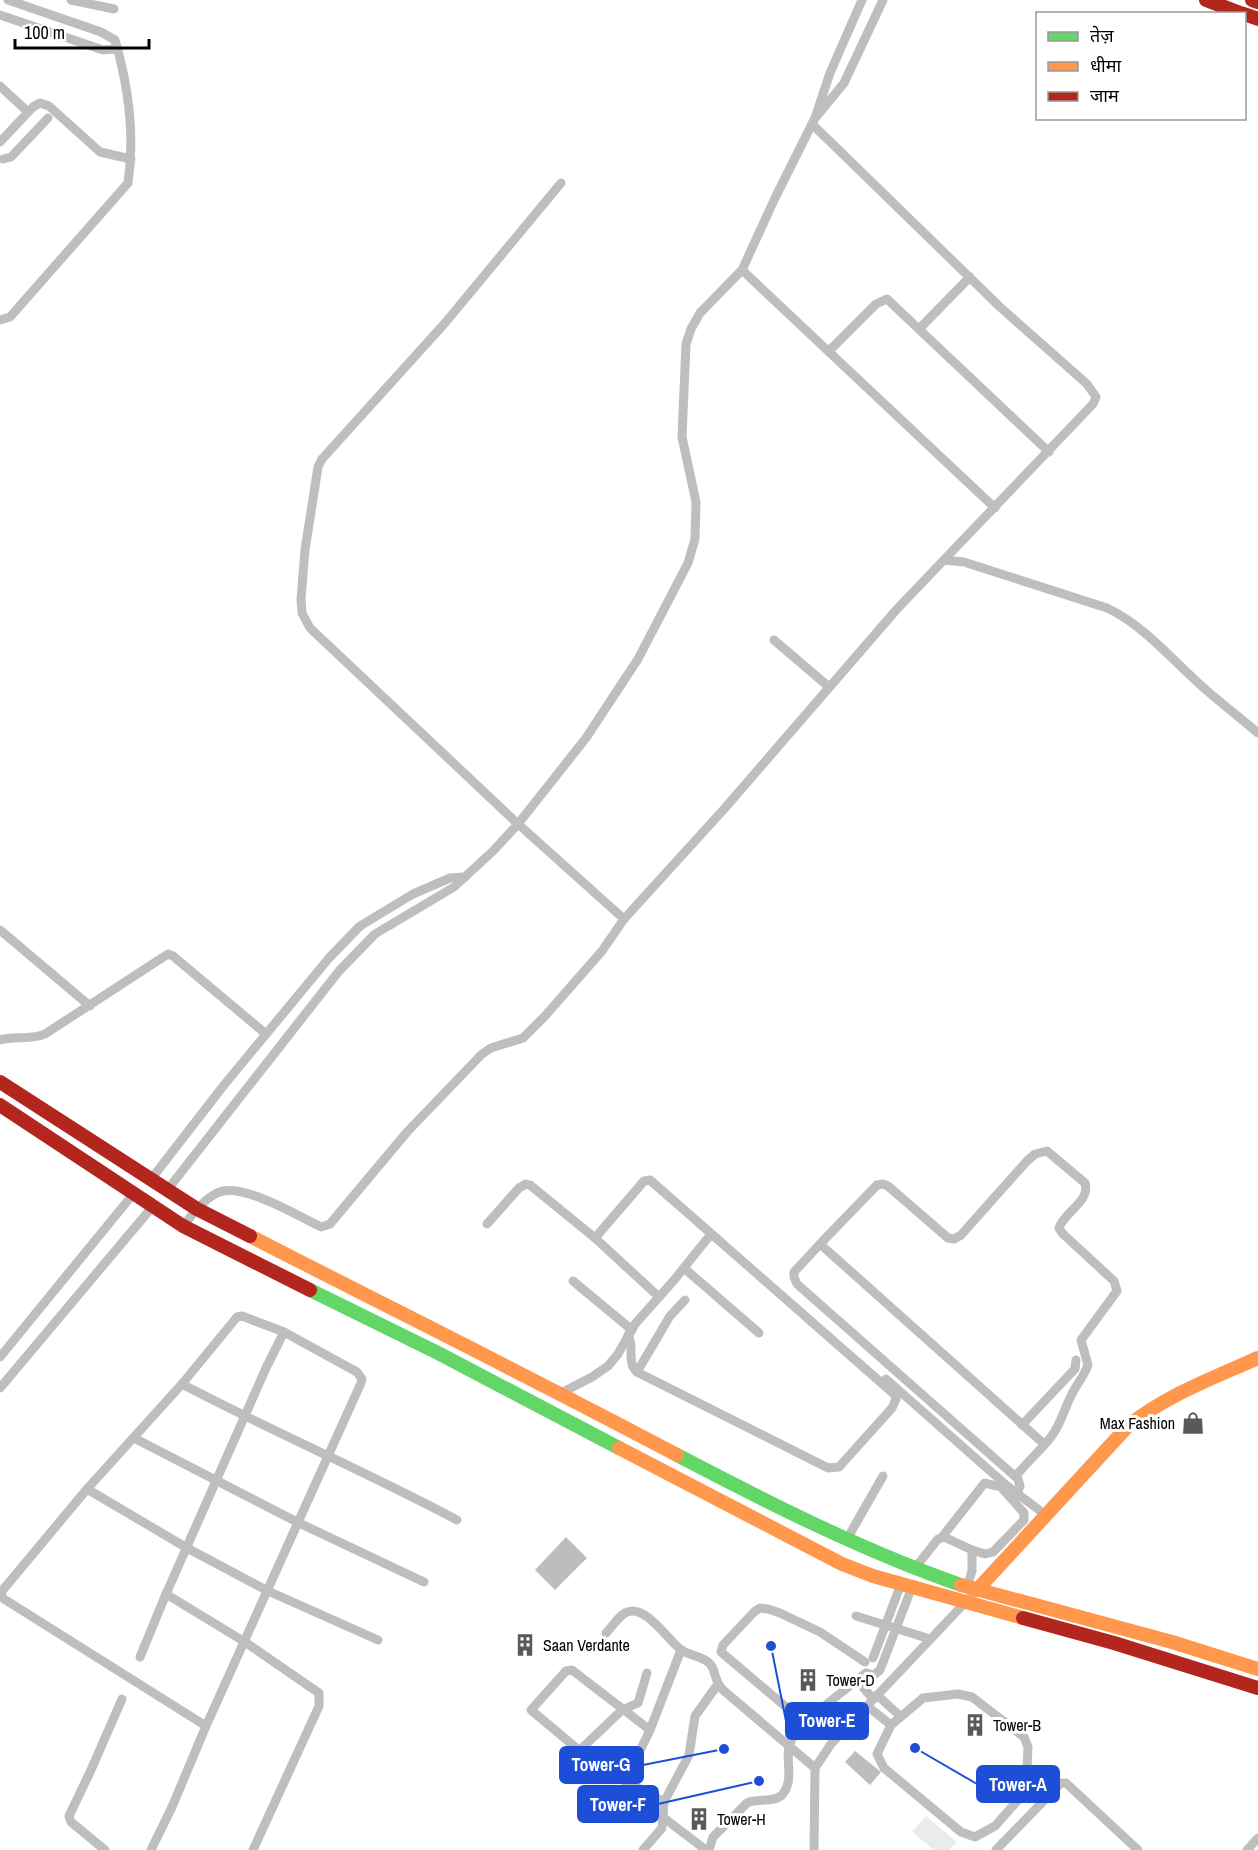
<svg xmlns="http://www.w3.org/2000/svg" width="1258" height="1850" font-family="'Archivo Narrow','Noto Sans Devanagari',sans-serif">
<rect width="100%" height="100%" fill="#fff"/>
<polygon fill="#ebebeb" points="926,1816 957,1842 949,1850 934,1850 912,1832"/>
<g fill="#bdbdbd">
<polygon points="566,1537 587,1558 555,1590 535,1570"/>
<polygon points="855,1751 881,1772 870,1785 845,1762"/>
</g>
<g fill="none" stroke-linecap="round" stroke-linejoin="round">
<g stroke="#bebebe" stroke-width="9">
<polyline points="71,0 114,9"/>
<polyline points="0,15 103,50 114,49 116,45"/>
<polyline points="0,86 28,112"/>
<polyline points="817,116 844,83 883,0"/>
<polyline points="0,142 33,107 40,103 49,106 100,152 131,159"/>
<polyline points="3,159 11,157 48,118"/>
<polyline points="561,183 445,323 322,459 318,467 305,550 301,599 302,613 310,628 518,824 624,919"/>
<polyline points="742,270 995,508"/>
<path d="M 0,320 L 10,317 L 128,183 C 135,136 128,85 115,40 L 101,32 L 8,0"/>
<polyline points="919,329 970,277"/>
<polyline points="829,351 876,304 887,299 1049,452"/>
<path d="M 945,560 L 964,562 L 1107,608 C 1141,624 1166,653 1194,679 C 1214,698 1237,715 1258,733"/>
<polyline points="774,640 829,687"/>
<polyline points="0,930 90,1006"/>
<path d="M 0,1040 C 14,1036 32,1040 45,1034 L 168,954 L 173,956 L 266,1034"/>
<polyline points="152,1178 224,1085 329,958 360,926 413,894 450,878 465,877"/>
<polyline points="168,1189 339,971 375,934 454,887 493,851 518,824 586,738 638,659 688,563 695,539 696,502 682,437 686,344 691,329 700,313 742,270 775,198 815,118 830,73 862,0"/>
<polyline points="487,1224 519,1188 526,1184 530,1185 595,1238 659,1297"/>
<path d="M 183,1226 C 193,1214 203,1200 217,1193 C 241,1181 298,1216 321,1227 L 330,1224 L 407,1132 L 482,1054 L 491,1048 L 523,1038 L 545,1016 L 602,951 L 624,919 L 725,808 L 897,609 L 1093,404 L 1096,397 L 1087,384 L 1000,307 L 812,124"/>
<path d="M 595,1238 L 644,1181 L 650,1180 L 894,1394 L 896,1399 L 892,1408 L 839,1467 L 828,1468 L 637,1372 C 626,1362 635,1347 628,1335"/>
<polyline points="820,1244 794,1272 794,1277 797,1284 1018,1479 1020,1486 1017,1493"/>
<polyline points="684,1268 759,1333"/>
<polyline points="573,1281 632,1330"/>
<polyline points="0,1357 134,1193"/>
<polyline points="637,1372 670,1316 685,1300"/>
<polyline points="886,1379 1006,1485 1047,1516"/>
<path d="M 182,1384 C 273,1432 367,1472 457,1520"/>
<polyline points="0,1388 153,1206"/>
<polyline points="561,1393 592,1377 608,1366 618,1354 635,1324 675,1279 707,1239 712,1235"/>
<polyline points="1022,1425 1071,1373 1075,1369 1076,1360"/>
<polyline points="134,1438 299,1523 424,1582"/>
<path d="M 1016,1476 C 1027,1462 1040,1451 1051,1437 C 1061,1424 1064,1409 1072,1394 C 1077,1384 1084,1376 1088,1365 L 1081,1340 L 1117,1291 L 1114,1281 L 1062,1233 L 1059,1228 C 1063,1213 1091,1201 1085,1183 L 1047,1151 L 1035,1154 L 1027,1161 L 961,1235 L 954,1239 L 948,1238 L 888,1186 L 883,1184 L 877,1185 L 820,1244 L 1044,1444"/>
<polyline points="87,1489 187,1548 268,1591 378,1640"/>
<polyline points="942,1537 983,1485 985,1483 996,1486 1003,1485"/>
<polyline points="847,1539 883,1476"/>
<polyline points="972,1550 985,1554 993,1552 1024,1520 1024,1513 1000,1486"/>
<polyline points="915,1568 938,1539 944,1537 972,1550 972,1571 967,1587"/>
<polyline points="856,1616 930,1639"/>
<path d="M 606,1633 C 612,1627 618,1617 625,1613 C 644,1602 667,1639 680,1649 C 688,1656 701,1655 709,1663 C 716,1668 713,1680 723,1690 L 815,1768"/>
<polyline points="140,1657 166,1594"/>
<polyline points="873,1658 901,1584"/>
<polyline points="866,1673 874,1675 880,1670 912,1587"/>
<polyline points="857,1680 873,1699"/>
<polyline points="877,1695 900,1716"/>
<polyline points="867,1706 891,1725 877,1754 884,1768 961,1832 975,1837 995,1826 1026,1791 1028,1747 1024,1737 972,1697 958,1694 923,1698 891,1725"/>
<polyline points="805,1723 721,1652 723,1645 754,1612 760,1608 768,1609 780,1613 820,1632 865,1662"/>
<polyline points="650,1730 681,1650"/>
<polyline points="579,1751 622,1710 638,1703 647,1673"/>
<polyline points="625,1782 650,1730 572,1670 566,1671 531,1710 599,1767 664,1802"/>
<polyline points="664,1818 706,1850"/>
<polyline points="105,1850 71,1822 69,1816 91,1770 122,1699"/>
<polyline points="151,1850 172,1807 206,1726 361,1383 362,1379 357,1372 284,1332 242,1316 237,1317 182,1384 87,1489 2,1591 1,1595 4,1599 206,1726"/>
<polyline points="253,1850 319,1706 319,1693 245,1642 166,1594 266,1368 284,1332"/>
<polyline points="643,1850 662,1828 664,1802 689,1755 695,1716 718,1684"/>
<path d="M 709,1850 L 713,1837 L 747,1803 C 757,1798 774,1803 782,1795 C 796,1779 783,1758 791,1741 C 798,1724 849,1687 866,1673"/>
<polyline points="814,1850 815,1768 831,1744 977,1590"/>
<polyline points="996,1850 1061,1783 1066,1783 1138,1850"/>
<polyline points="1247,1850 1258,1838"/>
</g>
<g stroke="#63d668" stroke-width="14">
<polyline points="310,1290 438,1353 619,1448"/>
<path d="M 677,1455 C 769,1503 863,1551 961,1585"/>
</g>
<g stroke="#ff974d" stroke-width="14">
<path d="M 250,1236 C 392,1309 536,1380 677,1455"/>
<polyline points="619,1448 842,1564 873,1576 1023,1618"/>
<polyline points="961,1585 1172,1642 1258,1669"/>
<path d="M 977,1590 L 1128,1426 C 1167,1395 1213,1378 1258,1358"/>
</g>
<g stroke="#b3261e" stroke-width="14">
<polyline points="1206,0 1243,14"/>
<polyline points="1252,0 1258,2"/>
<polyline points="1244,14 1258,19"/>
<polyline points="0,1082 197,1209 250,1236"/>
<polyline points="0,1105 183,1226 310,1290"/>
<polyline points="1023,1618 1114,1643 1258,1688"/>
</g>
</g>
<defs>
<g id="shop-bare" transform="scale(1.8)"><path d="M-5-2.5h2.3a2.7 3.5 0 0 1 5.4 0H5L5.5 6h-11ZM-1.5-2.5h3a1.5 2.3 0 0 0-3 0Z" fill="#595959" stroke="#fff" stroke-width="2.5" paint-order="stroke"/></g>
<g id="building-bare" transform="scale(1.8)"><path d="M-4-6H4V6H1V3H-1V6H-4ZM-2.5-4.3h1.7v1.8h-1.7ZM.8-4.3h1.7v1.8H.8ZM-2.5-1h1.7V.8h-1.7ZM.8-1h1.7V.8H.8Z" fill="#595959" stroke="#fff" stroke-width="2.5" paint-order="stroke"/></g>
</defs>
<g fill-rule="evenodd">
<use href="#shop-bare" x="1193" y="1423"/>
<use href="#building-bare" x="525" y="1645"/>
<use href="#building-bare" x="808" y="1680"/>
<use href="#building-bare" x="975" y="1725"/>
<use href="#building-bare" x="699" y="1819"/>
</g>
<g text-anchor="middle" stroke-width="6" stroke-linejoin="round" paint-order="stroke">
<g font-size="16" fill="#000" stroke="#fff" text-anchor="start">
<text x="1175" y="1429" text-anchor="end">Max Fashion</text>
<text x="543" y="1651">Saan Verdante</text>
<text x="826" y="1686">Tower-D</text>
<text x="993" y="1731">Tower-B</text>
<text x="717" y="1825">Tower-H</text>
</g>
</g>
<path fill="none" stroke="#1d4ed8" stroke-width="2" d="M771 1646L786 1721M724 1749L643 1765M915 1748L977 1784M759 1781L658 1804"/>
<g fill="#1d4ed8" stroke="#fff" stroke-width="2">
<circle cx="771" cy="1646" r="6"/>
<circle cx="724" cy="1749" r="6"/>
<circle cx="915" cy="1748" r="6"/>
<circle cx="759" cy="1781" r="6"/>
</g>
<g fill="#1d4ed8" stroke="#1d4ed8" stroke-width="2">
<rect x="786" y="1703" width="82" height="36" rx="6"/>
<rect x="560" y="1747" width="83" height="36" rx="6"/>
<rect x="977" y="1766" width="82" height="36" rx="6"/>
<rect x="578" y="1786" width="80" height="36" rx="6"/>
</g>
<g font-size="18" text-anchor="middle" font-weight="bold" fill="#fff">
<text x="827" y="1727">Tower-E</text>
<text x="601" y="1771">Tower-G</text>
<text x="1018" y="1791">Tower-A</text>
<text x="618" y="1811">Tower-F</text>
</g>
<rect x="1036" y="12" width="210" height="108" fill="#ffffff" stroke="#999999" stroke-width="1.5"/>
<rect x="1048" y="32" width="30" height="9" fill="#63d668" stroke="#999999" stroke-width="1.5"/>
<text x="1090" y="42" font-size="18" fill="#000000">तेज़</text>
<rect x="1048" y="62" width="30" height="9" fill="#ff974d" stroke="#999999" stroke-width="1.5"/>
<text x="1090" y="72" font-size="18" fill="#000000">धीमा</text>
<rect x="1048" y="92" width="30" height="9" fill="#b3261e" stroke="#999999" stroke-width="1.5"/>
<text x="1090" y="102" font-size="18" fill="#000000">जाम</text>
<path d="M15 39v9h134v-9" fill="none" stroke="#000000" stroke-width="3"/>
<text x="24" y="39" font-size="18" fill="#000000" stroke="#ffffff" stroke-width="4.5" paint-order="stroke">100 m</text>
</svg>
